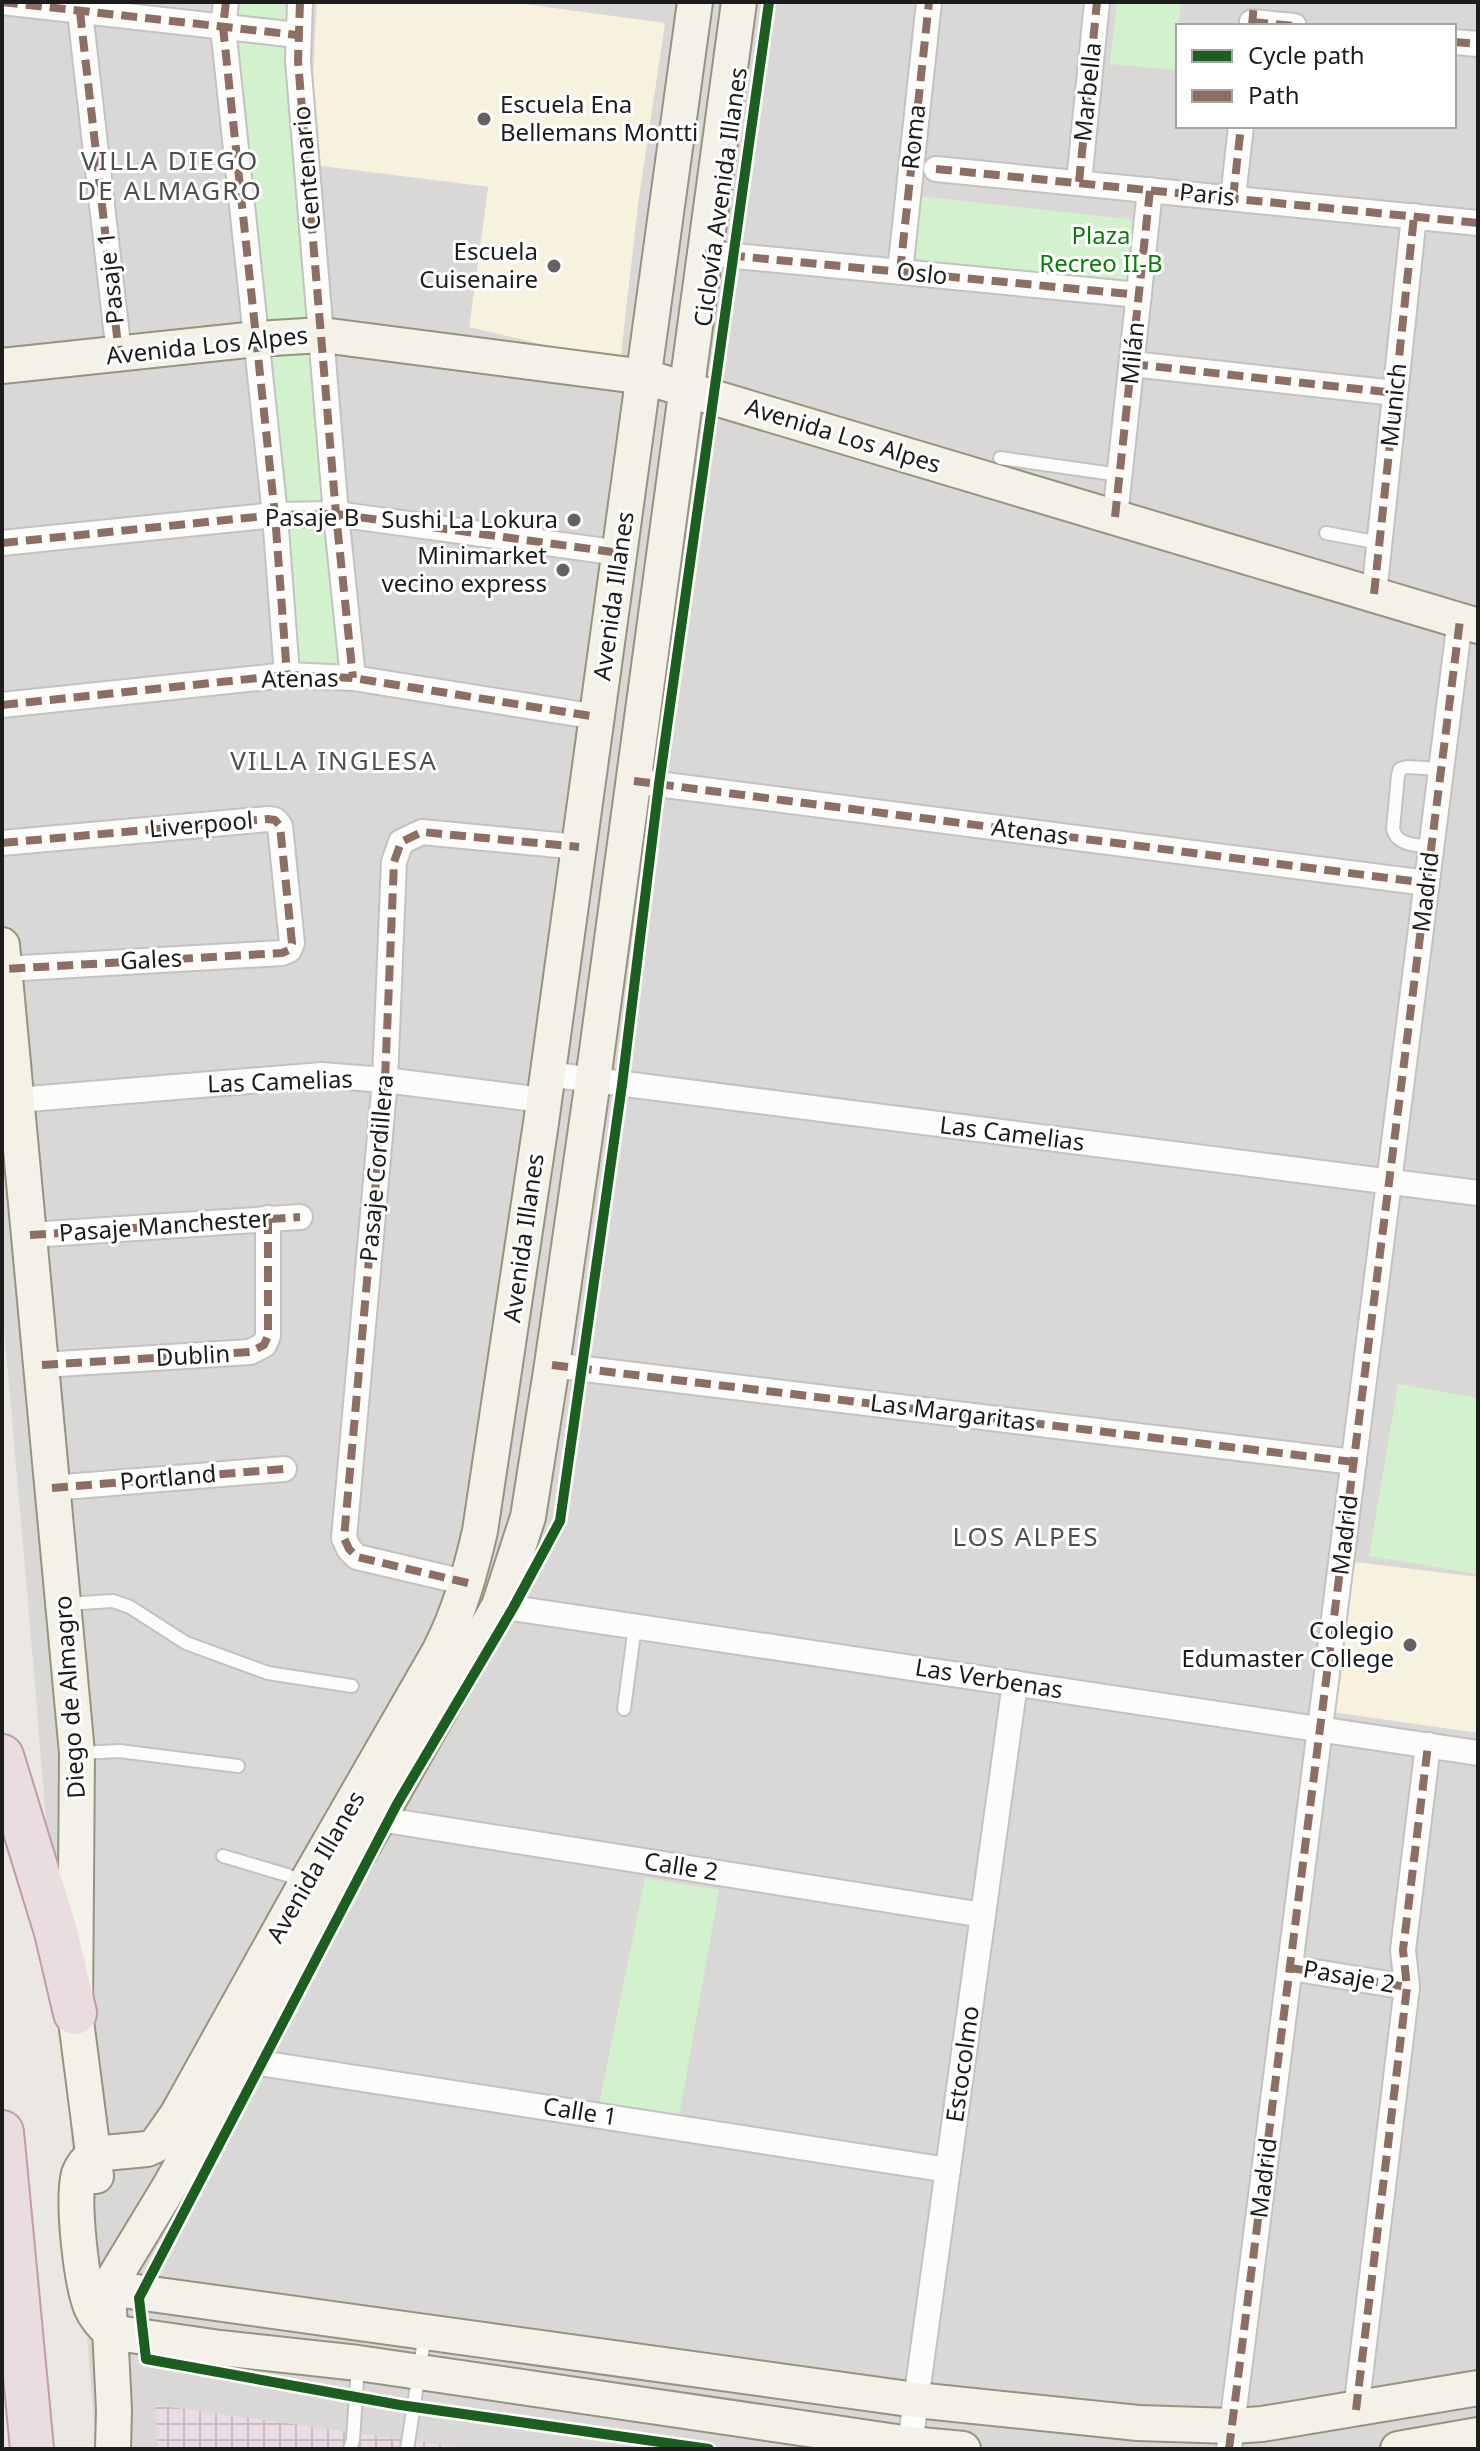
<svg xmlns="http://www.w3.org/2000/svg" width="1480" height="2451" font-family="'Noto Sans',sans-serif">
<defs>
<pattern id="industrial-grid" width="8" height="8" patternUnits="userSpaceOnUse" patternTransform="scale(2)"><rect width="8" height="8" fill="#e9dce5"/><path d="M0 4h8M4 0v8" fill="none" stroke="#c7bcc4"/></pattern>
</defs>
<rect width="100%" height="100%" fill="#ebe8e4"/>
<path fill="#dad8d6" fill-rule="evenodd" d="M 2,2 L 1478,2 L 1478,2449 L 96,2449 L 35,1684 L 2,1305 ZM 1178,26 L 1454,26 L 1454,126 L 1178,126 Z"/>
<polygon fill="url(#industrial-grid)" points="155,2405 473,2449 158,2449"/>
<g fill="#f6f2de">
<polygon points="317,2 509,2 665,23 638,205 620,363 469,327 488,187 320,166 313,73"/>
<polygon points="1355,1562 1478,1577 1478,1733 1332,1712"/>
</g>
<polygon fill="#d9d8d6" points="320,166 488,187 469,327 340,312"/>
<g fill="#d2f2cd">
<polygon points="231,2 295,2 348,673 291,671"/>
<polygon points="1117,2 1181,2 1174,70 1110,64"/>
<polygon points="917,196 1130,219 1140,230 1134,282 1125,288 919,263 910,253"/>
<polygon points="1398,1384 1478,1398 1478,1574 1369,1556"/>
<polygon points="645,1878 719,1890 678,2122 598,2110"/>
</g>
<g fill="none" stroke-linecap="round" stroke-linejoin="round">
<g stroke="#c3c2c0" stroke-width="16">
<g id="lane">
<polyline points="1000,458 1120,475"/>
<polyline points="1326,533 1380,543"/>
<path d="M 1432,847 C 1417,845 1397,846 1393,829 L 1398,775 L 1400,769 L 1407,767 L 1441,769"/>
<polyline points="65,1604 113,1601 130,1607 186,1643 268,1673 352,1686"/>
<polyline points="624,1709 635,1626"/>
<polyline points="81,1753 119,1751 238,1766"/>
<polyline points="223,1856 287,1875 302,1883"/>
<polyline points="350,2449 353,2440 358,2365"/>
<polyline points="407,2449 425,2334"/>
</g>
</g>
<g stroke="#c3c2c0" stroke-width="28">
<g id="street">
<polyline points="2,2 297,35"/>
<polyline points="226,2 223,27 275,515 287,675"/>
<polyline points="300,2 298,61 336,514 353,678"/>
<polyline points="80,12 119,354"/>
<polyline points="1252,22 1294,26"/>
<polyline points="1454,42 1478,44"/>
<polyline points="936,169 1478,223"/>
<polyline points="1079,182 1097,2"/>
<polyline points="1233,198 1241,126"/>
<polyline points="705,253 1139,295"/>
<polyline points="900,272 929,2"/>
<polyline points="1132,364 1395,393"/>
<polyline points="1115,517 1150,190"/>
<polyline points="2,543 275,515 336,514 620,553"/>
<polyline points="1374,594 1414,216"/>
<polyline points="2,705 287,675 353,678 597,717"/>
<polyline points="634,781 1427,883"/>
<polyline points="2,843 268,819 275,820 280,826 292,943 289,950 282,953 4,969"/>
<polyline points="547,1074 1478,1193"/>
<polyline points="17,1100 322,1075 385,1080 543,1100"/>
<polyline points="30,1235 300,1217"/>
<polyline points="42,1365 250,1352 264,1345 268,1336 268,1218"/>
<polyline points="552,1365 1354,1462"/>
<polyline points="52,1488 284,1469"/>
<polyline points="468,1583 357,1557 349,1549 344,1538 385,1080 394,862 401,842 422,832 579,847"/>
<polyline points="499,1606 1478,1753"/>
<polyline points="379,1819 983,1915"/>
<polyline points="1291,1968 1407,1987"/>
<polyline points="227,2058 948,2170"/>
<polyline points="1356,2410 1407,1987 1403,1950 1428,1745"/>
<polyline points="910,2444 1015,1683"/>
<polyline points="1229,2449 1460,620"/>
</g>
</g>
<g stroke="#95947c" stroke-width="38">
<g id="secondary">
<polyline points="2,366 257,339 322,335 645,377 1478,626"/>
<polyline points="2,945 77,1753 75,2013 96,2176"/>
<polyline points="108,2288 171,2184 499,1606 528,1517 552,1365 593,1080 739,2"/>
<polyline points="108,2288 916,2400 1138,2423 1233,2426 1262,2424 1478,2388"/>
<polyline points="109,2308 114,2410 113,2449"/>
<path d="M 110,2332 C 102,2324 95,2317 91,2307 C 81,2281 72,2200 79,2174 C 82,2166 87,2160 94,2154 L 147,2149 L 156,2145 L 177,2115 L 305,1885 L 439,1652 C 459,1613 470,1574 480,1531 L 541,1123 L 695,2"/>
<polyline points="110,2332 220,2348 358,2363 910,2444 963,2449"/>
<polyline points="1398,2449 1478,2435"/>
</g>
</g>
<g stroke="#c19baa" stroke-width="46">
<g id="highway">
<polyline points="2,1756 56,1932 75,2013"/>
<polyline points="2,2132 32,2449"/>
</g>
</g>
<use href="#lane" stroke="#fcfcfb" stroke-width="12"/>
<use href="#street" stroke="#fcfcfb" stroke-width="24"/>
<use href="#secondary" stroke="#f3f1e8" stroke-width="34"/>
<use href="#highway" stroke="#e9dde0" stroke-width="42"/>
<g stroke="#8d6e63" stroke-width="8" stroke-dasharray="16 8" stroke-linecap="butt">
<polyline points="2,2 297,35"/>
<polyline points="226,2 223,27 275,515 287,675"/>
<polyline points="300,2 298,61 336,514 353,678"/>
<polyline points="80,12 119,354"/>
<polyline points="1252,22 1294,26"/>
<polyline points="1252,26 1254,2"/>
<polyline points="1454,42 1478,44"/>
<polyline points="936,169 1478,223"/>
<polyline points="1079,182 1097,2"/>
<polyline points="1233,198 1241,126"/>
<polyline points="705,253 1139,295"/>
<polyline points="900,272 929,2"/>
<polyline points="1132,364 1395,393"/>
<polyline points="1115,517 1150,190"/>
<polyline points="2,543 275,515 336,514 620,553"/>
<polyline points="1374,594 1414,216"/>
<polyline points="2,705 287,675 353,678 597,717"/>
<polyline points="634,781 1427,883"/>
<polyline points="2,843 268,819 275,820 280,826 292,943 289,950 282,953 4,969"/>
<polyline points="30,1235 300,1217"/>
<polyline points="42,1365 250,1352 264,1345 268,1336 268,1218"/>
<polyline points="552,1365 1354,1462"/>
<polyline points="52,1488 284,1469"/>
<polyline points="468,1583 357,1557 349,1549 344,1538 385,1080 394,862 401,842 422,832 579,847"/>
<polyline points="1291,1968 1407,1987"/>
<polyline points="1356,2410 1407,1987 1403,1950 1428,1745"/>
<polyline points="1229,2449 1460,620"/>
</g>
<g stroke="#fff" stroke-width="15">
<polyline id="cycleway" points="709,2449 400,2405 146,2359 139,2298 397,1804 513,1608 560,1521 622,1085 659,784 769,2"/>
</g>
<use href="#cycleway" stroke="#1b5e20" stroke-width="10"/>
</g>
<g fill="#646362" stroke="#fff" stroke-width="3">
<circle cx="484" cy="119" r="8"/>
<circle cx="554" cy="266" r="8"/>
<circle cx="574" cy="520" r="8"/>
<circle cx="563" cy="570" r="8"/>
<circle cx="1410" cy="1645" r="8"/>
</g>
<g text-anchor="middle" stroke-width="6" stroke-linejoin="round" paint-order="stroke">
<g font-size="24" fill="#1c1c1c" stroke="#fff">
<text transform="translate(1088 92) rotate(-84)" y="8">Marbella</text>
<text transform="translate(914 137) rotate(-84)" y="8">Roma</text>
<text transform="translate(307 168) rotate(-95)" y="8">Centenario</text>
<text transform="translate(1207 195) rotate(6)" y="8">Paris</text>
<text transform="translate(721 197) rotate(-82)" y="8">Ciclovía Avenida Illanes</text>
<text transform="translate(922 274) rotate(6)" y="8">Oslo</text>
<text transform="translate(111 278) rotate(-96)" y="8">Pasaje 1</text>
<text transform="translate(207 346) rotate(-6)" y="8">Avenida Los Alpes</text>
<text transform="translate(1133 353) rotate(-84)" y="8">Milán</text>
<text transform="translate(1394 405) rotate(-84)" y="8">Munich</text>
<text transform="translate(843 436) rotate(17)" y="8">Avenida Los Alpes</text>
<text x="312" y="526">Pasaje B</text>
<text transform="translate(614 596) rotate(-82)" y="8">Avenida Illanes</text>
<text transform="translate(300 679) rotate(-1)" y="8">Atenas</text>
<text transform="translate(201 825) rotate(-5)" y="8">Liverpool</text>
<text transform="translate(1030 832) rotate(7)" y="8">Atenas</text>
<text transform="translate(1426 892) rotate(-83)" y="8">Madrid</text>
<text transform="translate(151 960) rotate(-3)" y="8">Gales</text>
<text transform="translate(280 1082) rotate(-2)" y="8">Las Camelias</text>
<text transform="translate(1012 1134) rotate(7)" y="8">Las Camelias</text>
<text transform="translate(377 1168) rotate(-85)" y="8">Pasaje Cordillera</text>
<text transform="translate(165 1226) rotate(-4)" y="8">Pasaje Manchester</text>
<text transform="translate(524 1238) rotate(-82)" y="8">Avenida Illanes</text>
<text transform="translate(193 1356) rotate(-3)" y="8">Dublin</text>
<text transform="translate(953 1413) rotate(7)" y="8">Las Margaritas</text>
<text transform="translate(168 1478) rotate(-5)" y="8">Portland</text>
<text transform="translate(1345 1535) rotate(-83)" y="8">Madrid</text>
<text transform="translate(989 1679) rotate(9)" y="8">Las Verbenas</text>
<text transform="translate(70 1697) rotate(-94)" y="8">Diego de Almagro</text>
<text transform="translate(316 1867) rotate(-60)" y="8">Avenida Illanes</text>
<text transform="translate(681 1867) rotate(9)" y="8">Calle 2</text>
<text transform="translate(1349 1977) rotate(10)" y="8">Pasaje 2</text>
<text transform="translate(963 2064) rotate(-82)" y="8">Estocolmo</text>
<text transform="translate(580 2112) rotate(9)" y="8">Calle 1</text>
<text transform="translate(1264 2178) rotate(-83)" y="8">Madrid</text>
</g>
<g font-size="24" fill="#1c1c1c" stroke="#fff" text-anchor="end">
<text x="500" y="113" text-anchor="start">Escuela Ena<tspan x="500" dy="28">Bellemans Montti</tspan></text>
<text x="538" y="260">Escuela<tspan x="538" dy="28">Cuisenaire</tspan></text>
<text x="558" y="528">Sushi La Lokura</text>
<text x="547" y="564">Minimarket<tspan x="547" dy="28">vecino express</tspan></text>
<text x="1394" y="1639">Colegio<tspan x="1394" dy="28">Edumaster College</tspan></text>
</g>
<g font-size="24" fill="#0b7c08" stroke="#fff">
<text x="1101" y="244">Plaza<tspan x="1101" dy="28">Recreo II-B</tspan></text>
</g>
<g font-size="26" letter-spacing="2" fill="#4f4f4f" stroke="#fff">
<text x="170" y="170">VILLA DIEGO<tspan x="170" dy="30">DE ALMAGRO</tspan></text>
<text x="334" y="770">VILLA INGLESA</text>
<text x="1026" y="1546">LOS ALPES</text>
</g>
</g>
<rect width="1480" height="2451" fill="none" stroke="#1c1c1c" stroke-width="8"/>
<rect x="1176" y="24" width="280" height="104" fill="#ffffff" stroke="#a4a4a4" stroke-width="2"/>
<rect x="1192" y="50" width="40" height="12" fill="#1b5e20" stroke="#a4a4a4" stroke-width="2"/>
<text x="1248" y="64" font-size="24" fill="#1c1c1c">Cycle path</text>
<rect x="1192" y="90" width="40" height="12" fill="#8d6e63" stroke="#a4a4a4" stroke-width="2"/>
<text x="1248" y="104" font-size="24" fill="#1c1c1c">Path</text>
</svg>
